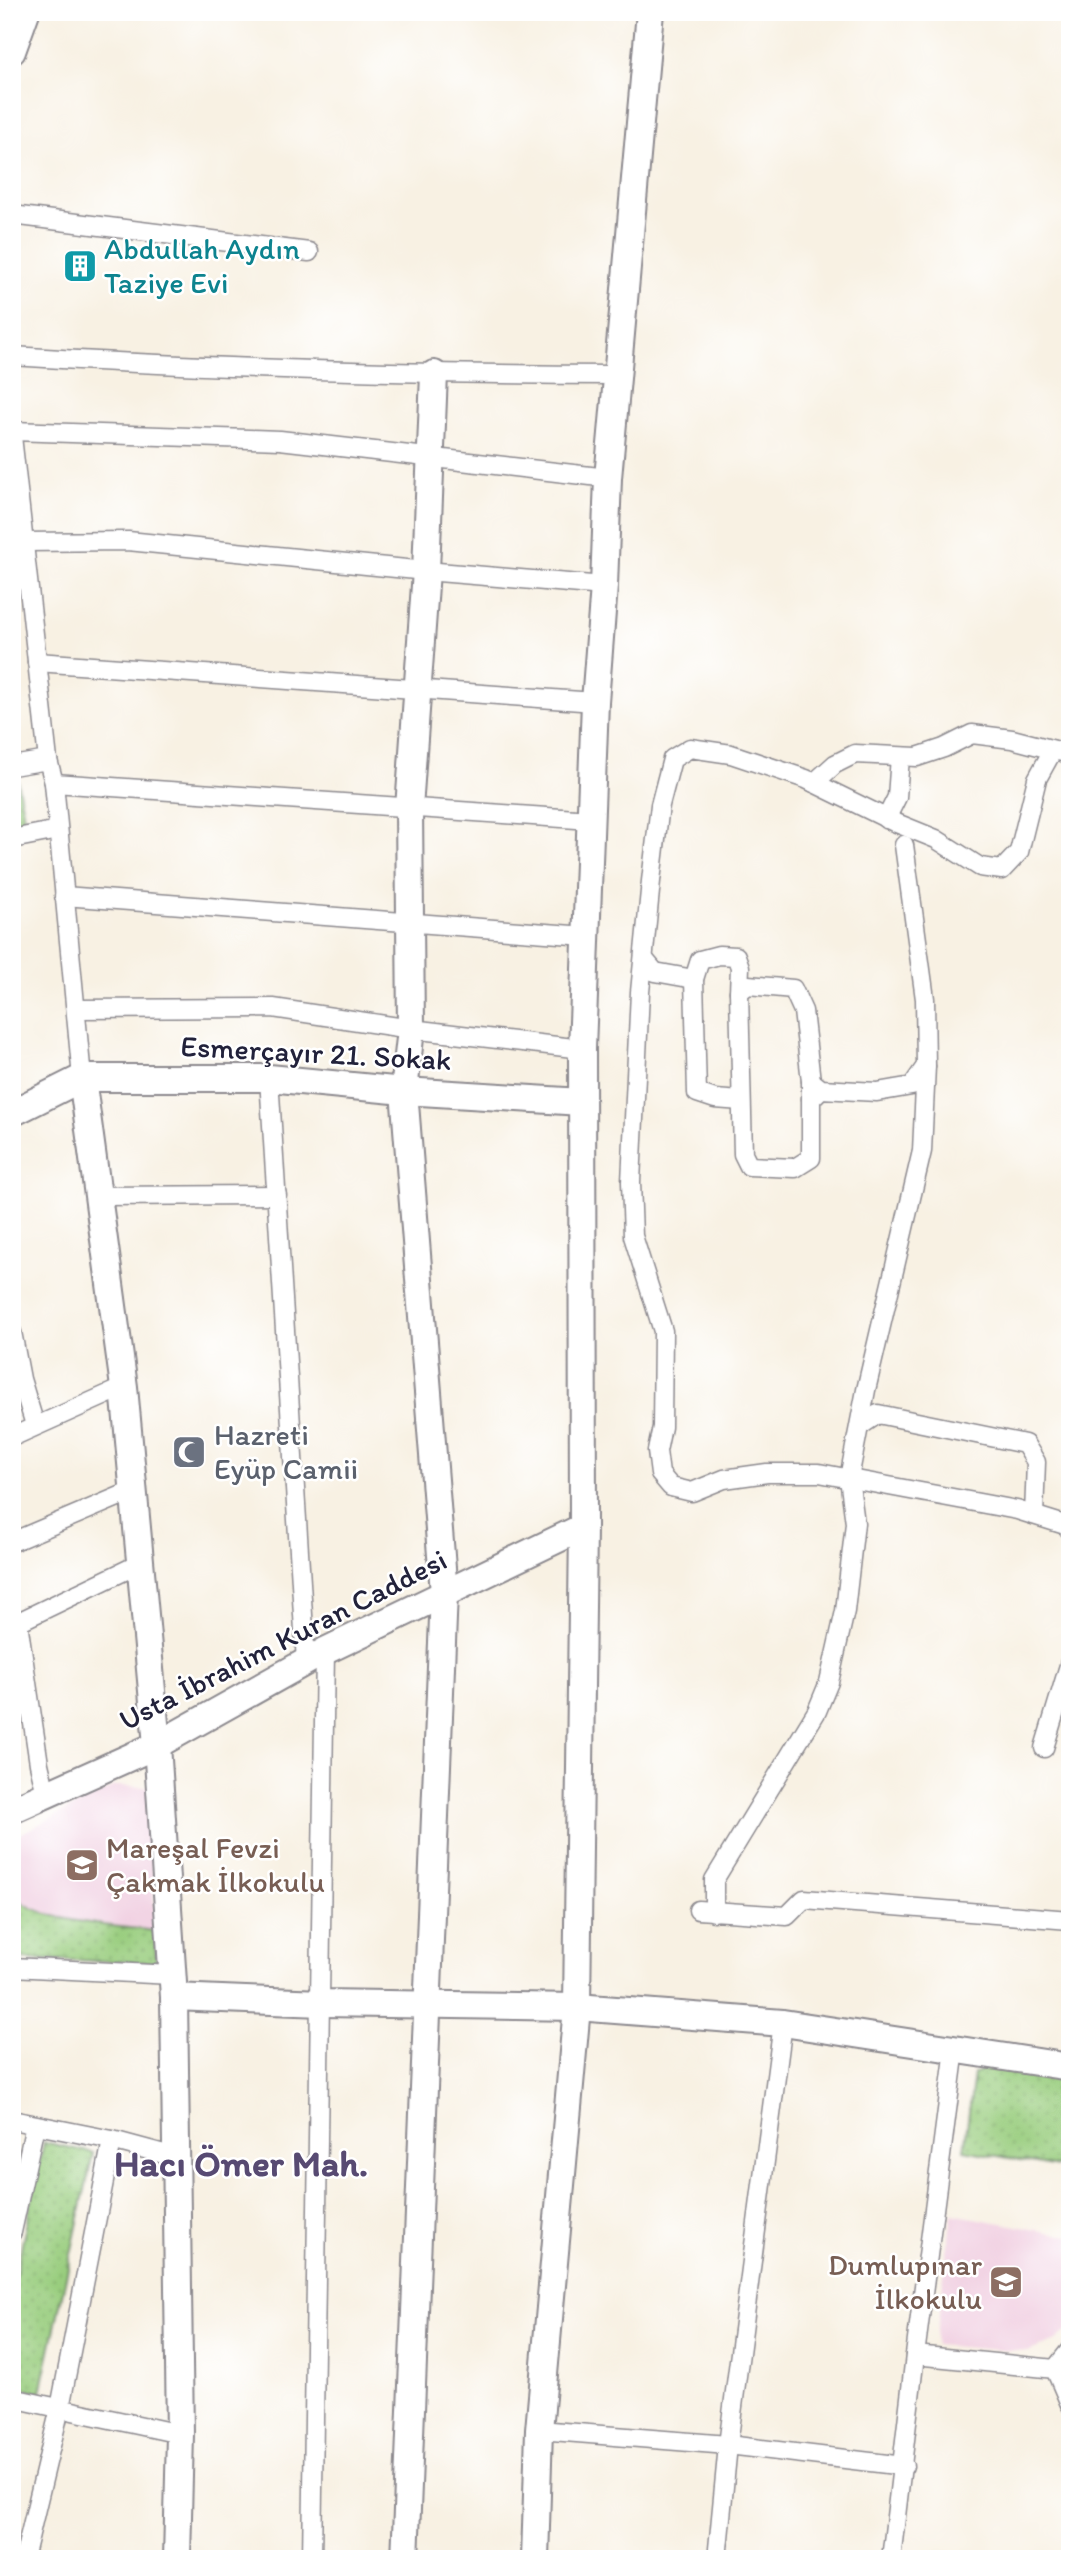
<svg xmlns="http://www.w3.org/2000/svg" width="1082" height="2571" font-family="Itim,sans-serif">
<defs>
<pattern id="park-dots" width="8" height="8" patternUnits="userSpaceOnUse" patternTransform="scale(1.75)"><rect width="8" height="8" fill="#99cd7e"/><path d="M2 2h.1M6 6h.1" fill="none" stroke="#84b06e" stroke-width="1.8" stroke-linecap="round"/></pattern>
</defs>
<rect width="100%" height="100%" fill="#fff"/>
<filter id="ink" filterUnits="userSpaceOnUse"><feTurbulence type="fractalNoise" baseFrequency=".0143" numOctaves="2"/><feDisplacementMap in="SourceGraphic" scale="14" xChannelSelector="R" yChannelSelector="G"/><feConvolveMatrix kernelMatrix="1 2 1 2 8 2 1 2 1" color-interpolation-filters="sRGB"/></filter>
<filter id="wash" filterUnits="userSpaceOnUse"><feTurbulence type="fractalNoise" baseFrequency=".00686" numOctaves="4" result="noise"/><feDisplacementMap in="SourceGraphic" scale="28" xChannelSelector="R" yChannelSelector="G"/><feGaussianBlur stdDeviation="1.57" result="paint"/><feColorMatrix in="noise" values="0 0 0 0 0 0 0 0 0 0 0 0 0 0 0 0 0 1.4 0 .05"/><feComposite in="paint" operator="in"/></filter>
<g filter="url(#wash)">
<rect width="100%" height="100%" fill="#f8f1e3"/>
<g fill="#f1d0e2">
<polygon points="114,1786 149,1787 155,1931 50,1916 19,1902 12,1893 12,1838"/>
<polygon points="952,2214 1070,2236 1070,2328 1054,2342 1027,2352 935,2345"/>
</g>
<g fill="url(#park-dots)" stroke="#5e785c" stroke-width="2">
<polygon points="12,775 16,775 26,828 12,830"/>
<path d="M 12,1893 C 36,1923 117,1926 155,1931 L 156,1962 L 12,1959 Z"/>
<polygon points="990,2066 1070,2079 1070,2169 964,2150 974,2074"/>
<polygon points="44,2142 93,2153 41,2392 12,2385 12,2290"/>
</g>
</g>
<g filter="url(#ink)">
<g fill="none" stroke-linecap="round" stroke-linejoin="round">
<g stroke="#8d8a8f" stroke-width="21">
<g id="street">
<polyline points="12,215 309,252"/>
<path d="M 12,356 C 213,369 415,374 617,375"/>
<polyline points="12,431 280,440 608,478"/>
<polyline points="12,436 48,760 54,783 82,1078"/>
<polyline points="24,542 128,541 426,571 604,586"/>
<polyline points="37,662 595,702"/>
<polyline points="1053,750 1037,779 1019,852 1002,870 980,867 936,839 894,822 806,779 731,754 690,748 672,759 660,805 651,881 640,992 631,1182 633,1236 663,1331 662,1427 657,1451 660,1474 671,1487 692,1492 724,1479 767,1473 819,1473 1017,1510 1065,1525 1070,1530"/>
<polyline points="12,766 48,760"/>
<polyline points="54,783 591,820"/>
<polyline points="814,783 835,764 855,754 917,757 944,748 972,734 1012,739 1070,754"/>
<polyline points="886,819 897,797 900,757"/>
<polyline points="12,839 58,830"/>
<polyline points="64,896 586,936"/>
<polyline points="644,959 655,972 694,979"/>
<polyline points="739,992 740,967 736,956 719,955 700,960 694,979 697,1093 715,1099 741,1101"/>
<polyline points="76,1009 273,1008 411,1029 582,1049"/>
<polyline points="269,1078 306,1662"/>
<polyline points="811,1081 803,1011 793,989 748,985 739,992 743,1154 749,1166 795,1168 811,1158 811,1099"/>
<polyline points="821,1089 811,1081 811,1099 821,1089 877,1092 912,1086 926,1066 925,999 904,845"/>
<polyline points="97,1196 277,1195"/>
<polyline points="12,1332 21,1379 35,1425"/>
<polyline points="860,1426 878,1414 1025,1444 1036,1462 1034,1515"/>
<polyline points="12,1437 124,1387"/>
<polyline points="12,1542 132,1491"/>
<polyline points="18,1622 39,1764 46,1794"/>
<polyline points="12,1625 141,1563"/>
<polyline points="1044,1748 1070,1662"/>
<polyline points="698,1910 787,1916 804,1899 1070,1920"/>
<polyline points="714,1912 714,1880 817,1711 829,1682 845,1611 855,1523 849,1478 866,1390 922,1151 926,1066"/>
<polyline points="12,1967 172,1975"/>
<polyline points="12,2120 112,2140 175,2157"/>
<polyline points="12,2232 35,2125"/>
<polyline points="1070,2350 1055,2369 1070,2404"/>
<polyline points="915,2355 955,2049"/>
<polyline points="12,2398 180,2434"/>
<polyline points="539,2430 728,2445 904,2466"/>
<polyline points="24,2559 60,2408 112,2140"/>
<polyline points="312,2559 325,1651"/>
<polyline points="717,2559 728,2445 783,2023"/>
<polyline points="891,2559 915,2355 1055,2369"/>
</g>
</g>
<g stroke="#8d8a8f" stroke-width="30">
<g id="secondary">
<polyline points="12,51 26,12"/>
<polyline points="82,1078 124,1387 157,1745 174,1997 180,2434 177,2559"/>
<polyline points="12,1113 82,1078 269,1078 404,1091 582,1102"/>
<polyline points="12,1810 157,1745 325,1651 583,1527"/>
<polyline points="174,1997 322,2003 577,2007 783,2023 1070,2067"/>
<polyline points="405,2559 444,1593 404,1091 411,1029 409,808 426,571 434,374"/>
<polyline points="535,2559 539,2430 577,2007 583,1527 582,1049 595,702 604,586 608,478 650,12"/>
</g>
</g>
<use href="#street" stroke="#fff" stroke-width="18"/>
<use href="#secondary" stroke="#fff" stroke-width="26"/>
</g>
</g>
<defs>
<g id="building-square" transform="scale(1.75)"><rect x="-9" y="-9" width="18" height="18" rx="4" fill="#0f9aa8" stroke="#fff"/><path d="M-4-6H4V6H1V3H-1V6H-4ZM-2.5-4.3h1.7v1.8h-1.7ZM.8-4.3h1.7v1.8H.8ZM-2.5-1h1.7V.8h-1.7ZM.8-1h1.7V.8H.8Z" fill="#fff"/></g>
<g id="mosque-square" transform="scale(1.75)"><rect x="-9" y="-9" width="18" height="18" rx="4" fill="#6b7280" stroke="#fff"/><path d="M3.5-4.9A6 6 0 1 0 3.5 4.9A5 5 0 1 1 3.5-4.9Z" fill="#fff"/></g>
<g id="school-square" transform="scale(1.75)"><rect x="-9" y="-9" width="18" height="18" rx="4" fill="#8d6e63" stroke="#fff"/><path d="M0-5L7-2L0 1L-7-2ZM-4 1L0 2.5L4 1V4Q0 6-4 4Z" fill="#fff"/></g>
</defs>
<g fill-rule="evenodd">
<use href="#building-square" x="80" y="266"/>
<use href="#mosque-square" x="189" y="1452"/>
<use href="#school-square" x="82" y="1865"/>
<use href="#school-square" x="1006" y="2282"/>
</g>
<g text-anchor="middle" stroke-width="5" stroke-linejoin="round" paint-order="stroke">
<g font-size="30" fill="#0d838f" stroke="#fff" text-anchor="start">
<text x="104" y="259">Abdullah Aydın<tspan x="104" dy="34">Taziye Evi</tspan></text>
</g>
<g font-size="30" fill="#22223b" stroke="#fff">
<text transform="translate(316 1053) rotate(3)" y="10">Esmerçayır 21. Sokak</text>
<text transform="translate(283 1640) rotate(-27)" y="10">Usta İbrahim Kuran Caddesi</text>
</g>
<g font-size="30" fill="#5b616d" stroke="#fff" text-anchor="start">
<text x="214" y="1445">Hazreti<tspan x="214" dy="34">Eyüp Camii</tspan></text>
</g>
<g font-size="30" fill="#785e54" stroke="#fff" text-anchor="start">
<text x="106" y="1858">Mareşal Fevzi<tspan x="106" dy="34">Çakmak İlkokulu</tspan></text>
<text x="982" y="2275" text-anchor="end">Dumlupınar<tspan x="982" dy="34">İlkokulu</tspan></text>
</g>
<g font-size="37" font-weight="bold" fill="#574a72" stroke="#fff">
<text x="241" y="2176">Hacı Ömer Mah.</text>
</g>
</g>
<rect width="1082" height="2571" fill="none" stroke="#fff" stroke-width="42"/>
</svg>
